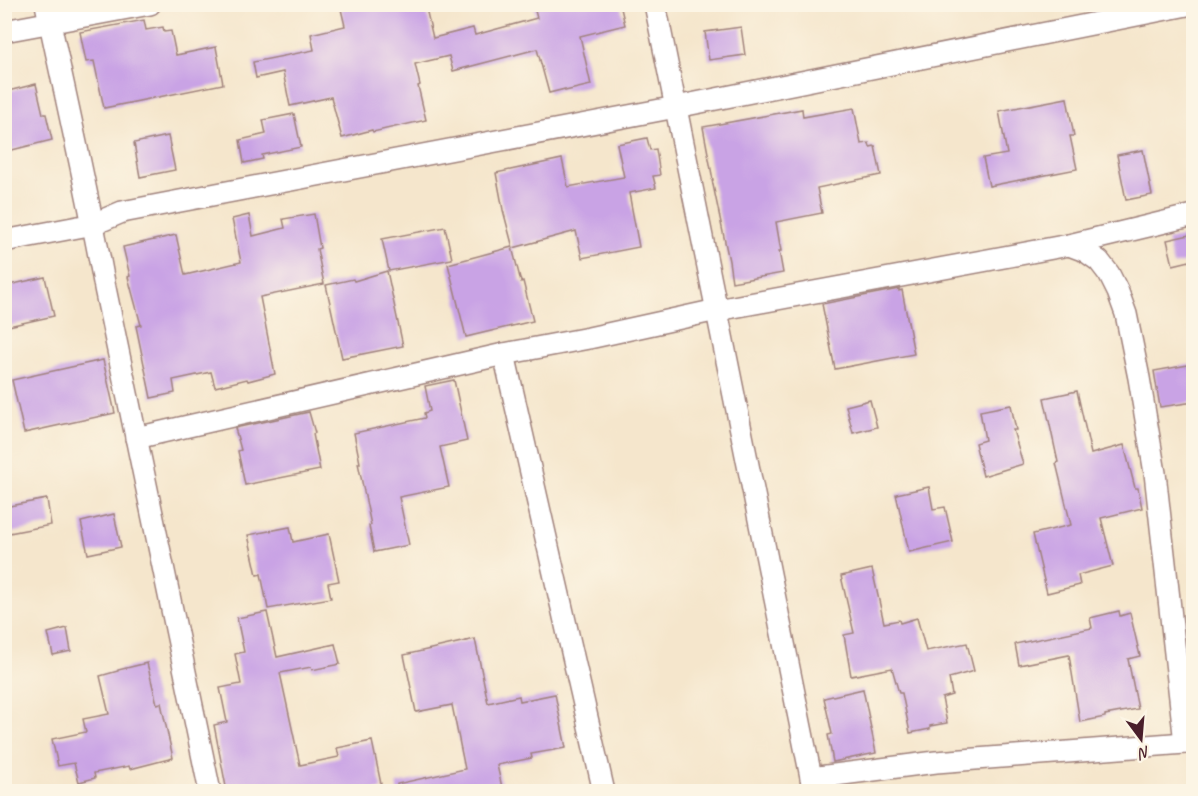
<svg xmlns="http://www.w3.org/2000/svg" width="1198" height="796" font-family="Caveat,sans-serif">
<rect width="100%" height="100%" fill="#fcf5e5"/>
<filter id="ink" filterUnits="userSpaceOnUse"><feTurbulence type="fractalNoise" baseFrequency=".0167" numOctaves="2"/><feDisplacementMap in="SourceGraphic" scale="12" xChannelSelector="R" yChannelSelector="G"/><feConvolveMatrix kernelMatrix="1 2 1 2 8 2 1 2 1" color-interpolation-filters="sRGB"/></filter>
<filter id="wash" filterUnits="userSpaceOnUse"><feTurbulence type="fractalNoise" baseFrequency=".008" numOctaves="4" result="noise"/><feDisplacementMap in="SourceGraphic" scale="24" xChannelSelector="R" yChannelSelector="G"/><feGaussianBlur stdDeviation="1.35" result="paint"/><feColorMatrix in="noise" values="0 0 0 0 0 0 0 0 0 0 0 0 0 0 0 0 0 1.4 0 .05"/><feComposite in="paint" operator="in"/></filter>
<g filter="url(#wash)">
<rect width="100%" height="100%" fill="#f5e6cc"/>
<g id="blocks">
<g fill="#c9a3e5">
<polygon points="359,4 425,4 433,38 473,28 475,35 537,18 533,4 620,4 625,25 580,36 591,85 565,91 565,89 549,93 537,49 453,71 449,56 415,64 420,85 418,86 426,120 373,132 372,130 342,138 331,97 290,106 283,72 256,78 253,62 314,50 311,34 345,26 341,9"/>
<polygon points="144,20 146,30 163,27 164,32 171,31 176,55 216,47 223,84 104,108 94,61 86,62 80,32"/>
<polygon points="741,27 745,55 709,60 705,32"/>
<polygon points="36,84 43,114 46,114 52,140 4,152 4,92"/>
<polygon points="1067,98 1074,136 1070,136 1077,169 989,186 983,158 1007,154 999,111"/>
<polygon points="854,108 861,144 869,143 870,147 875,146 881,175 817,188 822,213 776,222 781,251 779,251 783,273 732,282 729,261 712,180 713,180 703,127 802,109 803,117"/>
<polygon points="294,114 301,147 262,155 263,159 244,163 240,140 266,134 263,120"/>
<polygon points="168,136 175,170 140,177 134,143"/>
<polygon points="647,138 650,150 656,149 660,175 653,176 656,188 629,193 639,247 582,258 576,231 513,248 503,210 496,173 562,159 568,187 624,177 617,144"/>
<polygon points="1143,150 1152,195 1126,200 1117,155"/>
<polygon points="314,214 320,248 317,249 324,284 260,297 275,374 248,381 247,379 215,387 211,372 173,380 175,393 151,398 136,326 141,325 128,277 130,276 123,247 176,235 185,275 241,262 232,219 249,215 253,236 285,228 283,219"/>
<polygon points="445,227 452,259 389,271 382,239"/>
<polygon points="1194,234 1194,260 1173,265 1167,240"/>
<polygon points="512,247 521,282 523,281 533,321 466,337 448,264"/>
<polygon points="387,271 403,346 342,358 326,285 353,279 354,281"/>
<polygon points="45,277 54,316 4,327 4,286"/>
<polygon points="899,289 899,291 902,290 914,354 835,369 822,304"/>
<polygon points="103,360 115,413 24,433 12,380"/>
<polygon points="1194,364 1194,402 1160,407 1154,371"/>
<polygon points="454,380 467,441 440,447 449,487 399,497 409,545 374,552 369,526 371,525 358,463 360,463 354,433 425,418 424,413 430,411 425,386"/>
<polygon points="1077,391 1091,454 1124,445 1135,488 1138,488 1142,508 1101,518 1113,566 1078,575 1080,585 1047,593 1033,534 1071,525 1056,463 1058,462 1044,398"/>
<polygon points="870,400 877,427 853,433 846,406"/>
<polygon points="1011,405 1016,430 1013,430 1023,464 983,476 975,443 985,440 980,411"/>
<polygon points="309,412 315,433 313,434 320,470 245,485 238,451 241,450 235,428"/>
<polygon points="929,487 933,509 945,507 953,542 909,552 896,494"/>
<polygon points="47,499 51,525 4,534 4,507"/>
<polygon points="114,514 121,547 88,554 81,522"/>
<polygon points="290,527 293,542 329,534 339,581 328,583 331,598 268,609 261,574 257,575 248,535"/>
<polygon points="872,569 884,623 899,620 900,623 917,618 926,651 967,643 974,671 949,678 952,695 942,698 947,723 930,726 930,729 910,733 902,693 899,693 892,668 851,676 844,635 854,633 841,576"/>
<polygon points="1119,611 1120,616 1130,613 1140,656 1128,659 1138,709 1105,715 1105,717 1080,722 1069,655 1019,665 1015,644 1092,628 1090,618"/>
<polygon points="267,612 277,657 335,644 340,664 312,670 311,667 280,673 300,765 339,757 337,748 372,741 382,789 368,792 227,792 214,725 227,722 220,688 241,684 235,654 244,652 237,618"/>
<polygon points="67,628 71,651 53,655 48,633"/>
<polygon points="475,639 488,703 519,696 520,701 555,694 566,748 531,754 532,758 497,765 503,792 397,792 397,784 465,769 452,705 416,712 404,655"/>
<polygon points="147,663 157,704 161,703 173,758 130,769 129,766 94,773 95,778 79,782 74,763 58,766 52,739 86,732 83,719 109,714 100,676 118,671 118,670"/>
<polygon points="863,689 876,753 833,762 828,735 832,734 824,698"/>
</g>
</g>
</g>
<g filter="url(#ink)">
<use href="#blocks" fill-opacity="0" stroke="#a0827c" stroke-width="1.5"/>
<g fill="none" stroke-linecap="round" stroke-linejoin="round">
<g stroke="#a0827c" stroke-width="24">
<g id="minor">
<path d="M 46,4 C 66,99 88,193 105,288 L 210,792"/>
<polyline points="655,4 814,792"/>
<polyline points="4,31 150,4"/>
<polyline points="4,241 94,224 122,212 676,107 1192,4"/>
<polyline points="1069,245 1085,251 1099,261 1109,274 1118,292 1126,314 1139,378 1155,473 1185,743"/>
<polyline points="504,354 604,792"/>
<polyline points="136,438 504,354 589,338 717,310 1069,245 1194,215"/>
<polyline points="811,778 936,762 1185,743 1194,741"/>
</g>
</g>
<use href="#minor" stroke="#fff" stroke-width="21"/>
</g>
</g>
<rect width="1198" height="796" fill="none" stroke="#fcf5e5" stroke-width="24"/>
<g transform="translate(1141 739) rotate(164)" stroke="#fcf5e5" stroke-width="4.5" paint-order="stroke">
<path d="M0-4.5L10 22L0 15L-10 22Z" fill="#4a1f2b"/>
<text y="-9" font-size="16" font-weight="bold" text-anchor="middle" fill="#4a1f2b">N</text>
</g>
</svg>
